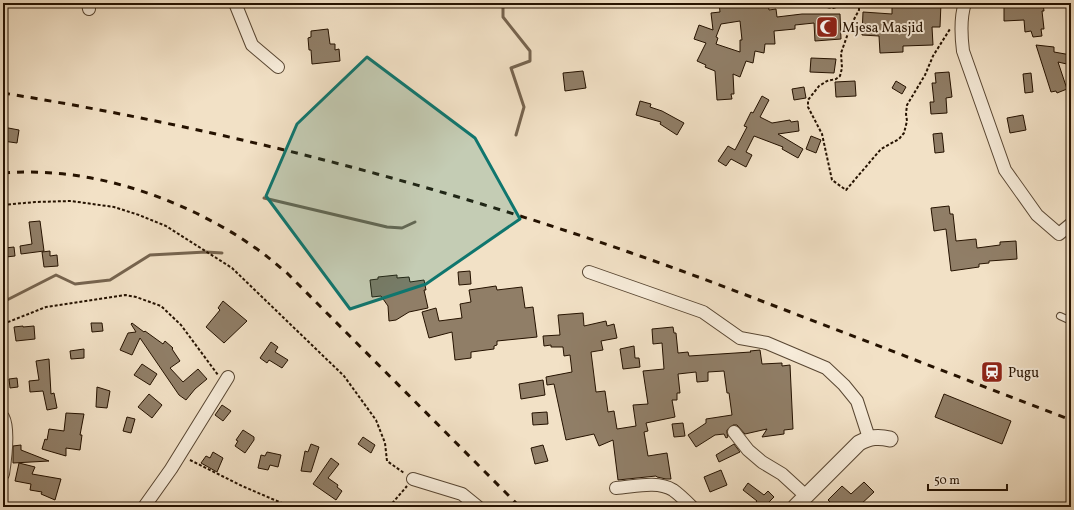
<svg xmlns="http://www.w3.org/2000/svg" width="1074" height="510" font-family="Vollkorn,serif">
<rect width="100%" height="100%" fill="#f2e1c6"/>
<filter id="stains"><feTurbulence type="fractalNoise" baseFrequency=".005" numOctaves="4"/><feColorMatrix values="0 0 0 0 .2 0 0 0 0 .09 0 0 0 0 .02 0 0 0 .5 -.17"/></filter>
<radialGradient id="worn" r=".72"><stop offset=".6" stop-color="#630" stop-opacity="0"/><stop offset="1" stop-color="#630" stop-opacity=".3"/></radialGradient>
<g fill="none" stroke-linecap="round" stroke-linejoin="round">
<g stroke="#76644f" stroke-width="3">
<polyline points="503,3 503,17 530,51 530,61 511,68 524,107 516,135"/>
<polyline points="264,198 387,227 402,228 415,222"/>
<polyline points="3,302 56,275 75,284 110,280 150,255 206,252 222,253"/>
</g>
</g>
<g fill="#907e67" stroke="#251200" fill-rule="evenodd">
<path d="M 719,3 L 768,3 L 769,10 L 776,9 L 777,17 L 802,14 L 840,14 L 841,39 L 815,41 L 814,23 L 795,25 L 795,29 L 774,31 L 775,44 L 765,44 L 764,53 L 755,51 L 753,63 L 746,61 L 740,77 L 733,74 L 734,94 L 731,94 L 732,99 L 717,100 L 715,71 L 705,67 L 706,65 L 697,61 L 706,43 L 694,39 L 699,25 L 713,30 L 711,13 L 720,12 ZM 740,21 L 742,40 L 740,40 L 740,52 L 716,44 L 718,38 L 716,37 L 721,24 Z"/>
<polygon points="892,3 941,3 940,27 932,27 933,45 903,46 903,52 880,53 879,36 862,35 863,12 892,14"/>
<polygon points="1004,3 1043,3 1044,11 1042,11 1044,29 1041,29 1042,36 1033,37 1031,31 1025,32 1024,20 1004,21"/>
<polygon points="328,29 330,44 335,44 335,50 339,49 340,61 312,64 311,50 309,50 308,38 311,37 311,31"/>
<polygon points="1036,45 1054,47 1054,52 1071,55 1071,65 1058,62 1067,89 1057,93 1056,91 1051,92"/>
<polygon points="811,58 836,59 834,73 810,72"/>
<polygon points="583,71 586,88 565,91 563,73"/>
<polygon points="949,72 952,97 946,98 947,113 931,114 930,102 934,102 932,83 936,83 935,73"/>
<polygon points="1031,73 1033,92 1025,93 1023,74"/>
<polygon points="855,81 856,96 836,97 835,82"/>
<polygon points="896,81 906,87 902,94 892,88"/>
<polygon points="804,87 806,98 794,100 792,89"/>
<polygon points="762,96 769,100 760,117 772,123 790,120 791,122 798,121 799,131 778,134 803,149 798,158 782,149 783,147 754,136 746,152 752,155 746,167 731,159 726,166 718,161 728,146 735,150 747,127 744,126 751,112 753,113"/>
<polygon points="640,101 651,104 650,107 662,111 684,123 677,135 660,124 661,122 636,115"/>
<polygon points="1023,115 1026,130 1010,133 1007,118"/>
<polygon points="3,127 19,130 17,143 3,141"/>
<polygon points="942,133 944,152 935,153 933,134"/>
<polygon points="811,136 821,140 816,153 806,149"/>
<polygon points="949,206 950,214 953,214 956,241 976,239 977,248 1000,245 1000,242 1016,241 1017,259 989,261 989,263 979,264 979,267 951,271 946,229 934,231 931,208"/>
<polygon points="40,221 44,251 21,254 20,246 32,244 29,222"/>
<polygon points="14,247 15,256 6,257 5,248"/>
<polygon points="50,251 50,256 57,255 58,266 44,267 42,252"/>
<polygon points="470,271 471,284 459,285 458,272"/>
<polygon points="397,275 397,278 409,277 410,282 424,280 426,290 424,290 428,308 409,312 396,320 389,321 388,306 381,296 372,297 370,280 378,279 378,277"/>
<polygon points="496,286 497,290 522,287 525,308 533,307 537,337 497,341 497,345 494,346 494,349 471,352 471,358 455,360 452,332 429,338 422,312 436,308 439,321 462,318 460,304 471,302 469,290"/>
<polygon points="223,301 247,321 224,343 206,327 220,310 218,308"/>
<polygon points="583,313 584,326 606,321 607,326 614,324 617,338 601,341 603,350 591,352 596,392 605,391 608,412 614,411 617,429 636,426 633,405 648,404 643,371 664,369 662,343 653,344 652,329 673,327 674,333 676,333 678,353 688,352 689,356 751,352 750,351 760,350 762,364 782,363 782,366 790,365 793,429 784,430 784,434 762,437 767,429 745,434 737,425 733,425 727,430 727,433 728,437 726,438 724,434 715,435 696,447 688,435 706,423 706,419 732,415 729,393 727,393 724,371 708,372 708,381 697,382 696,372 678,374 680,393 677,393 677,400 672,400 675,417 646,423 648,431 644,432 648,456 667,453 671,479 666,479 657,477 656,476 618,480 613,440 599,446 594,434 566,440 554,384 547,385 546,377 572,372 570,355 564,356 563,347 551,347 551,345 544,346 543,336 560,335 558,315"/>
<polygon points="91,323 102,323 103,331 92,332"/>
<polygon points="132,323 144,332 145,331 163,344 165,341 173,348 172,349 180,361 170,368 183,382 198,369 207,379 195,389 186,400 179,395 140,338 132,355 120,350 128,333 136,332 131,324"/>
<polygon points="23,326 23,327 34,326 35,339 16,341 14,327"/>
<polygon points="271,342 278,347 275,352 288,360 282,368 269,360 267,363 260,358"/>
<polygon points="634,346 635,358 639,358 640,367 623,369 620,349"/>
<polygon points="84,349 84,358 71,359 70,351"/>
<polygon points="49,359 51,394 54,393 57,408 47,410 43,391 30,392 29,381 39,380 36,361"/>
<polygon points="142,364 157,374 150,385 134,375"/>
<polygon points="17,378 18,387 10,388 9,379"/>
<polygon points="543,380 545,395 521,399 519,384"/>
<polygon points="97,387 110,391 107,408 96,407"/>
<polygon points="149,394 162,405 152,418 138,407"/>
<polygon points="944,394 1011,421 1002,444 935,417"/>
<polygon points="222,405 231,411 223,421 215,415"/>
<polygon points="547,412 548,424 533,425 532,413"/>
<polygon points="66,413 84,414 80,435 82,435 80,450 66,448 66,456 42,449 45,439 47,440 49,429 64,431"/>
<polygon points="127,417 135,419 131,433 123,431"/>
<polygon points="683,423 685,436 674,437 672,424"/>
<polygon points="243,430 254,437 254,440 245,453 235,446 238,441 236,440"/>
<polygon points="363,437 375,445 371,453 358,444"/>
<polygon points="311,444 319,447 311,472 301,471 305,451 308,452"/>
<polygon points="734,444 740,452 719,462 716,455"/>
<polygon points="21,445 21,450 49,461 13,463 13,446"/>
<polygon points="543,445 548,461 535,464 531,448"/>
<polygon points="213,452 223,458 217,472 201,463 206,456 210,458"/>
<polygon points="267,452 281,455 278,467 270,465 268,470 258,468 261,455 265,456"/>
<polygon points="331,458 339,464 328,478 338,485 337,487 342,491 336,500 313,484"/>
<polygon points="19,463 35,467 32,474 61,479 55,500 41,494 42,492 30,490 31,484 15,481"/>
<polygon points="721,470 727,485 710,492 704,477"/>
<polygon points="864,482 874,492 858,507 835,507 828,500 842,486 851,494"/>
<polygon points="748,483 764,495 768,491 774,497 764,507 751,507 757,501 743,490"/>
</g>
<g fill="none" stroke-linecap="round" stroke-linejoin="round">
<g stroke="#584632" stroke-width="8">
<polyline id="service" points="1060,316 1071,321"/>
</g>
<g stroke="#584632" stroke-width="14">
<g id="minor">
<polyline points="88,3 89,9"/>
<polyline points="235,3 252,45 278,67"/>
<path d="M 965,3 C 960,18 961,35 963,51 L 1005,170 L 1037,215 L 1059,234 L 1071,224"/>
<polyline points="589,272 703,312 740,338 767,343 826,368 844,385 857,401 869,438"/>
<path d="M 3,417 C 9,428 5,461 3,474"/>
<polyline points="734,432 748,450 762,462 782,474 806,496"/>
<polyline points="413,479 462,494 478,507"/>
<path d="M 616,488 C 633,487 657,480 673,490 C 680,495 686,501 692,507"/>
<polyline points="144,507 171,469 228,377"/>
</g>
</g>
<g stroke="#584632" stroke-width="17">
<path id="tertiary" d="M 795,507 L 859,443 C 870,437 878,436 890,439"/>
</g>
<g stroke="#251200" stroke-width="2" stroke-dasharray="3 2" stroke-linecap="butt">
<polyline points="798,3 833,8 852,3"/>
<polyline points="859,3 859,10 851,25 841,53 842,68 840,76 836,79 827,81 819,86 808,100 808,107 822,134 832,180 846,190 881,149 899,139 904,133 907,121 906,114 907,105 925,75 933,56 950,29"/>
<polyline points="3,205 35,202 71,201 114,207 139,215 166,226 232,268 344,376 376,420 385,443 387,461 404,473"/>
<polyline points="3,324 46,307 125,295 136,297 161,306 181,325 218,375"/>
<polyline points="190,460 242,486 291,507"/>
<polyline points="389,507 407,486"/>
</g>
<use href="#service" stroke="#f7ecda" stroke-width="6"/>
<use href="#minor" stroke="#f7ecda" stroke-width="12"/>
<use href="#tertiary" stroke="#f7ecda" stroke-width="15"/>
<g stroke="#251200" stroke-width="3" stroke-dasharray="7 7" stroke-linecap="butt">
<path d="M 3,93 C 220,128 433,183 640,256 C 700,277 759,300 819,323 C 903,355 987,388 1071,420"/>
<path d="M 3,173 C 71,168 135,184 196,213 C 216,223 236,234 254,247 C 266,255 276,264 287,273 L 520,507"/>
</g>
</g>
<path fill="#0f766e" fill-opacity="0.2" stroke="#0f766e" stroke-width="3" stroke-linejoin="round" d="M 367,57 L 475,138 L 520,219 L 426,284 L 350,309 L 266,196 L 297,124 Z"/>
<defs>
<g id="mosque-square" transform="scale(1.15)"><rect x="-9" y="-9" width="18" height="18" rx="4" fill="#8f2418" stroke="#f7ecda"/><path d="M3.5-4.9A6 6 0 1 0 3.5 4.9A5 5 0 1 1 3.5-4.9Z" fill="#fff"/></g>
<g id="station-square" transform="scale(1.15)"><rect x="-9" y="-9" width="18" height="18" rx="4" fill="#8f2418" stroke="#f7ecda"/><path d="M-3-6H3Q5-6 5-4V2Q5 4 3 4L4.5 6H3L1.5 4h-3L-3 6H-4.5L-3 4Q-5 4-5 2V-4Q-5-6-3-6ZM-3.5-4v3h7v-3ZM-3.5 1v1.5H-2V1ZM2 1v1.5H3.5V1Z" fill="#fff"/></g>
</defs>
<g fill-rule="evenodd">
<use href="#mosque-square" x="827" y="27"/>
<use href="#station-square" x="992" y="372"/>
</g>
<g text-anchor="middle" stroke-width="4" stroke-linejoin="round" paint-order="stroke">
<g font-size="14" fill="#251200" stroke="#f7ecda" text-anchor="start">
<text x="842" y="32">Mjesa Masjid</text>
<text x="1008" y="377">Pugu</text>
</g>
</g>
<rect width="1074" height="510" fill="none" stroke="#f2e1c6" stroke-width="16"/>
<rect x="4" y="4" width="1066" height="502" fill="none" stroke="#251200" stroke-width="2"/>
<rect x="8" y="8" width="1058" height="494" fill="none" stroke="#251200"/>
<path d="M928 484v6h79v-6" fill="none" stroke="#251200" stroke-width="2"/>
<text x="934" y="484" font-size="12" fill="#251200" stroke="#f7ecda" stroke-width="3" paint-order="stroke">50 m</text>
<rect width="100%" height="100%" filter="url(#stains)"/>
<rect width="100%" height="100%" fill="url(#worn)"/>
</svg>
